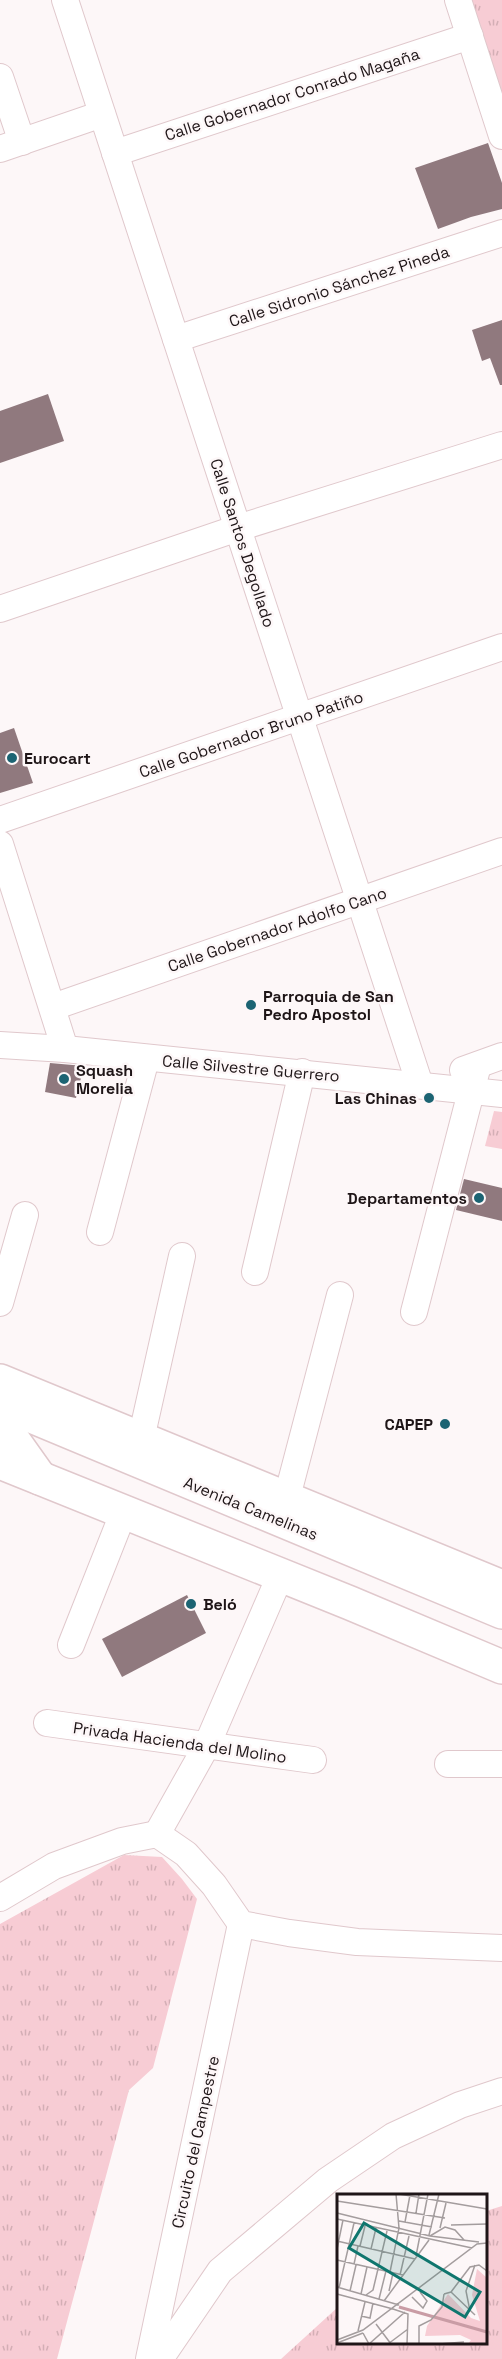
<svg xmlns="http://www.w3.org/2000/svg" width="502" height="2359" font-family="'Space Grotesk',sans-serif">
<defs>
<pattern id="grass-tufts" width="24" height="20" patternUnits="userSpaceOnUse" patternTransform="scale(1.5)"><rect width="24" height="20" fill="#f7ccd4"/><path d="M3 7l-1-3M5 7V3M7 7l1-3M15 17l-1-3M17 17v-4M19 17l1-3" fill="none" stroke="#d3aeb5"/></pattern>
</defs>
<rect width="100%" height="100%" fill="#fdf7f8"/>
<g fill="url(#grass-tufts)">
<polygon points="471,0 502,0 502,95"/>
<polygon points="494,1111 502,1112 502,1149 485,1146"/>
<polygon points="124,1855 162,1857 182,1879 197,1899 153,2068 129,2090 57,2359 0,2359 0,1924"/>
<polygon points="502,2206 502,2359 281,2359 338,2307 338,2342 486,2342 486,2211"/>
</g>
<g fill="#90797e">
<polygon points="488,143 502,183 502,209 471,217 438,229 415,168"/>
<polygon points="502,320 502,385 500,385 490,358 482,361 472,330"/>
<polygon points="48,394 64,441 0,463 0,411"/>
<polygon points="14,728 33,783 0,793 0,733"/>
<polygon points="50,1063 84,1066 76,1098 45,1092"/>
<polygon points="464,1179 502,1188 502,1221 456,1210"/>
<polygon points="187,1595 206,1633 122,1677 102,1639"/>
</g>
<g fill="none" stroke-linecap="round" stroke-linejoin="round">
<g stroke="#e0c8cc" stroke-width="28">
<g id="minor">
<polyline points="65,0 420,1085"/>
<polyline points="458,0 502,136"/>
<polyline points="0,77 22,142"/>
<polyline points="0,149 102,114"/>
<polyline points="115,153 470,36"/>
<polyline points="176,339 502,233"/>
<polyline points="0,609 238,528 502,445"/>
<polyline points="0,820 502,647"/>
<polyline points="0,844 65,1049"/>
<polyline points="53,1007 502,851"/>
<polyline points="0,1045 65,1049 502,1094"/>
<polyline points="463,1070 502,1056"/>
<polyline points="100,1232 146,1059"/>
<polyline points="255,1272 302,1072"/>
<polyline points="0,1303 25,1215"/>
<polyline points="414,1312 478,1065"/>
<polyline points="141,1439 182,1256"/>
<polyline points="287,1497 340,1295"/>
<polyline points="71,1645 124,1511"/>
<polyline points="47,1723 313,1760"/>
<polyline points="448,1764 502,1764"/>
<polyline points="157,1834 207,1745 280,1576"/>
<polyline points="0,1898 54,1866 122,1841 157,1834 186,1854 214,1885 241,1924 289,1933 357,1942 502,1948"/>
<polyline points="149,2359 241,1924"/>
<polyline points="160,2359 220,2271 328,2180 393,2136 460,2105 502,2091"/>
</g>
</g>
<g stroke="#e0c8cc" stroke-width="36">
<g id="major">
<polyline points="0,1381 502,1587"/>
<polyline points="0,1462 350,1603 502,1667"/>
</g>
</g>
<g stroke="#e0c8cc" stroke-width="36">
<g id="highway">
<polyline points="0,1403 502,1612"/>
<polyline points="6,1430 40,1478"/>
</g>
</g>
<use href="#minor" stroke="#fff" stroke-width="26"/>
<use href="#major" stroke="#fff" stroke-width="33"/>
<use href="#highway" stroke="#fff" stroke-width="33"/>
</g>
<g fill="#1c6473" stroke="#fdf7f8" stroke-width="2">
<circle cx="12" cy="758" r="6"/>
<circle cx="251" cy="1005" r="6"/>
<circle cx="64" cy="1079" r="6"/>
<circle cx="429" cy="1098" r="6"/>
<circle cx="479" cy="1198" r="6"/>
<circle cx="445" cy="1424" r="6"/>
<circle cx="191" cy="1604" r="6"/>
</g>
<g text-anchor="middle" stroke-width="5" stroke-linejoin="round" paint-order="stroke">
<g font-size="16" fill="#1e1517" stroke="#fdf7f8">
<text transform="translate(292 94) rotate(-18)" y="6">Calle Gobernador Conrado Magaña</text>
<text transform="translate(339 286) rotate(-18)" y="6">Calle Sidronio Sánchez Pineda</text>
<text transform="translate(243 543) rotate(72)" y="6">Calle Santos Degollado</text>
<text transform="translate(251 734) rotate(-19)" y="6">Calle Gobernador Bruno Patiño</text>
<text transform="translate(277 929) rotate(-19)" y="6">Calle Gobernador Adolfo Cano</text>
<text transform="translate(251 1068) rotate(5)" y="6">Calle Silvestre Guerrero</text>
<text transform="translate(251 1508) rotate(22)" y="6">Avenida Camelinas</text>
<text transform="translate(180 1742) rotate(8)" y="6">Privada Hacienda del Molino</text>
<text transform="translate(195 2142) rotate(-78)" y="6">Circuito del Campestre</text>
</g>
<g font-size="16" font-weight="bold" fill="#1e1517" stroke="#fdf7f8" text-anchor="start">
<text x="24" y="764">Eurocart</text>
<text x="263" y="1002">Parroquia de San<tspan x="263" dy="18">Pedro Apostol</tspan></text>
<text x="76" y="1076">Squash<tspan x="76" dy="18">Morelia</tspan></text>
<text x="417" y="1104" text-anchor="end">Las Chinas</text>
<text x="467" y="1204" text-anchor="end">Departamentos</text>
<text x="433" y="1430" text-anchor="end">CAPEP</text>
<text x="203" y="1610">Beló</text>
</g>
</g>
<g transform="translate(337 2194)">
<rect width="150" height="150" fill="#fdf7f8"/>
<path d="M 140,75 L 150,84 L 150,150 L 131,150 L 134,146 L 123,141 L 88,142 L 90,132 L 111,100 L 134,124 L 143,127 L 135,101 Z" fill="#f7ccd4"/>
<path fill="none" stroke="#c99ca5" stroke-width="3" d="M 62,113 L 150,138"/>
<path fill="none" stroke="#a49d9e" stroke-width="1.5" d="M 62,0 L 150,15M 0,7 L 108,24M 0,19 L 93,42 L 142,48M 79,19 L 82,0M 0,25 L 135,54M 62,27 L 95,33M 68,28 L 73,1M 114,31 L 150,30M 103,34 L 109,9M 92,41 L 102,0M 93,42 L 108,33 L 118,36 L 127,46M 0,47 L 78,65M 23,52 L 28,32M 0,55 L 6,26M 34,55 L 39,34M 79,62 L 91,0M 0,66 L 66,81M 17,70 L 21,52M 53,78 L 62,34 L 59,0M 63,81 L 72,42M 0,93 L 62,111M 2,94 L 17,29M 13,97 L 19,71M 52,97 L 56,79M 114,98 L 138,121M 0,100 L 56,115M 24,100 L 30,73M 107,100 L 114,98 L 133,73 L 142,71 L 150,77M 29,101 L 36,96 L 50,37M 75,103 L 86,114 L 90,107 L 83,98M 42,105 L 49,77M 47,107 L 92,46M 56,115 L 71,120 L 70,150M 133,117 L 129,97 L 138,71M 24,122 L 33,124 L 36,109M 39,130 L 54,150M 21,137 L 28,108M 26,139 L 32,150 L 68,118M 0,146 L 26,136 L 140,50 L 150,49M 0,149 L 26,139M 51,150 L 71,135M 82,150 L 82,132 L 94,126 L 105,113 L 107,100M 102,150 L 127,148"/>
<path fill="#0f766e" fill-opacity="0.15" stroke="#0f766e" stroke-width="3" d="M 27,29 L 143,98 L 128,123 L 12,54 Z"/>
<rect width="150" height="150" fill="none" stroke="#1e1517" stroke-width="3"/>
</g>
</svg>
